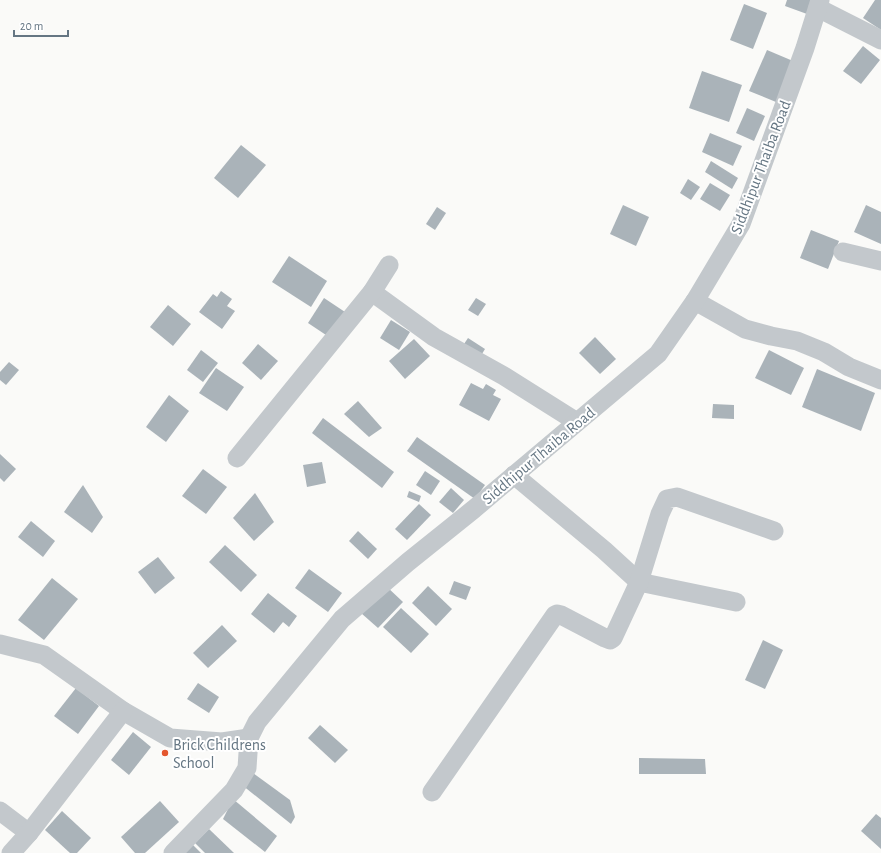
<svg xmlns="http://www.w3.org/2000/svg" width="881" height="853" font-family="'Alegreya Sans',sans-serif">
<rect width="100%" height="100%" fill="#fafaf8"/>
<g fill="#aab3b9">
<polygon points="787,0 812,0 807,14 785,6"/>
<polygon points="875,0 881,0 881,30 863,18"/>
<polygon points="744,4 767,13 753,49 730,40"/>
<polygon points="863,46 880,60 861,84 843,71"/>
<polygon points="767,50 793,61 776,102 749,91"/>
<polygon points="702,71 742,85 729,122 689,108"/>
<polygon points="747,108 765,116 754,141 736,133"/>
<polygon points="710,133 742,146 733,166 702,152"/>
<polygon points="241,145 266,165 238,198 214,178"/>
<polygon points="711,161 738,178 732,189 705,172"/>
<polygon points="688,179 700,187 691,200 680,193"/>
<polygon points="710,183 730,195 720,211 700,199"/>
<polygon points="623,205 649,217 636,246 610,234"/>
<polygon points="866,205 881,212 881,244 854,232"/>
<polygon points="437,207 446,213 435,230 426,224"/>
<polygon points="811,230 839,241 828,269 800,258"/>
<polygon points="289,256 327,281 311,307 272,282"/>
<polygon points="221,291 232,299 227,306 235,311 222,329 199,312 213,294 217,297"/>
<polygon points="324,298 345,312 329,337 308,323"/>
<polygon points="476,298 486,304 478,316 468,310"/>
<polygon points="168,305 191,324 173,346 150,327"/>
<polygon points="391,320 410,332 399,350 380,338"/>
<polygon points="595,337 616,359 600,374 579,353"/>
<polygon points="468,338 485,349 474,367 456,356"/>
<polygon points="414,339 430,356 405,379 389,361"/>
<polygon points="258,344 278,361 261,380 242,363"/>
<polygon points="201,350 218,363 203,382 187,370"/>
<polygon points="769,350 804,368 791,395 755,378"/>
<polygon points="9,362 19,370 6,385 0,380 0,372"/>
<polygon points="216,368 244,387 227,411 199,393"/>
<polygon points="817,369 875,393 861,431 802,407"/>
<polygon points="471,383 483,389 486,384 496,390 493,395 501,399 489,421 459,405"/>
<polygon points="169,395 189,411 166,442 146,427"/>
<polygon points="358,401 382,428 369,437 344,414"/>
<polygon points="713,404 734,405 734,419 712,418"/>
<polygon points="323,418 394,472 382,488 312,433"/>
<polygon points="417,437 485,485 475,499 407,451"/>
<polygon points="0,454 16,469 4,482 0,478"/>
<polygon points="322,462 326,483 307,487 303,465"/>
<polygon points="203,469 227,487 206,514 182,496"/>
<polygon points="425,471 440,481 431,495 416,485"/>
<polygon points="83,485 103,517 92,533 64,512"/>
<polygon points="451,488 464,500 453,513 439,502"/>
<polygon points="409,491 421,496 419,502 407,497"/>
<polygon points="255,493 274,522 254,541 233,518"/>
<polygon points="419,504 431,515 407,540 395,529"/>
<polygon points="31,521 55,541 43,557 18,537"/>
<polygon points="358,531 377,549 368,559 349,541"/>
<polygon points="225,545 257,575 241,592 209,562"/>
<polygon points="158,557 175,578 155,594 138,572"/>
<polygon points="309,569 342,593 328,612 295,588"/>
<polygon points="52,578 78,599 44,640 18,620"/>
<polygon points="454,581 471,587 466,600 449,594"/>
<polygon points="386,586 403,602 378,628 361,613"/>
<polygon points="428,586 452,609 436,626 412,603"/>
<polygon points="268,593 297,616 289,627 283,622 274,633 251,614"/>
<polygon points="401,608 429,634 411,653 383,627"/>
<polygon points="222,625 237,641 208,668 193,653"/>
<polygon points="763,640 783,650 765,689 745,680"/>
<polygon points="198,683 219,697 209,713 187,699"/>
<polygon points="76,688 99,706 78,734 54,716"/>
<polygon points="320,725 348,750 335,763 308,738"/>
<polygon points="133,732 151,747 129,775 111,760"/>
<polygon points="639,758 705,759 706,774 639,774"/>
<polygon points="253,773 290,800 295,817 291,824 242,785"/>
<polygon points="233,799 277,836 265,852 223,819"/>
<polygon points="160,801 179,822 145,853 135,853 121,837"/>
<polygon points="62,811 91,838 77,853 70,853 45,830"/>
<polygon points="876,814 881,818 881,849 861,831"/>
<polygon points="209,829 234,853 205,853 195,843"/>
<polygon points="193,845 201,853 184,853"/>
</g>
<g fill="none" stroke-linecap="round" stroke-linejoin="round">
<g stroke="#c3c8cc" stroke-width="19">
<polyline points="818,8 881,40"/>
<polyline points="843,252 881,261"/>
<polyline points="372,292 434,337 504,376 577,422"/>
<polyline points="695,301 745,329 771,336 797,341 824,352 849,367 881,380"/>
<polyline points="237,458 372,292 389,265"/>
<polyline points="514,475 604,550 639,582 736,602"/>
<polyline points="0,644 44,655 123,711 170,738 222,742 249,738"/>
<polyline points="432,792 555,615 557,614 561,615 605,638 610,640 613,638 639,582 660,514 667,499 677,497 774,531"/>
<polyline points="0,811 29,833"/>
<polyline points="11,853 29,833 123,711"/>
<polyline points="173,853 234,790 247,768 249,738 257,722 342,619 408,562 474,509 658,354 695,301 741,224 805,48 820,0"/>
</g>
</g>
<circle fill="#e4572e" stroke="#fff" stroke-width="1.5" cx="165" cy="753" r="4"/>
<g text-anchor="middle" stroke-width="4" stroke-linejoin="round" paint-order="stroke">
<g font-size="16" fill="#657683" stroke="#fff">
<text transform="translate(760 167) rotate(-69)" y="6">Siddhipur Thaiba Road</text>
<text transform="translate(538 455) rotate(-40)" y="6">Siddhipur Thaiba Road</text>
</g>
<g font-size="16" fill="#657683" stroke="#fff" text-anchor="start">
<text x="173" y="750">Brick Childrens<tspan x="173" dy="18">School</tspan></text>
</g>
</g>
<path d="M14 30v6h54v-6" fill="none" stroke="#657683" stroke-width="2"/>
<text x="20" y="30" font-size="12" fill="#657683" stroke="#ffffff" stroke-width="3" paint-order="stroke">20 m</text>
</svg>
